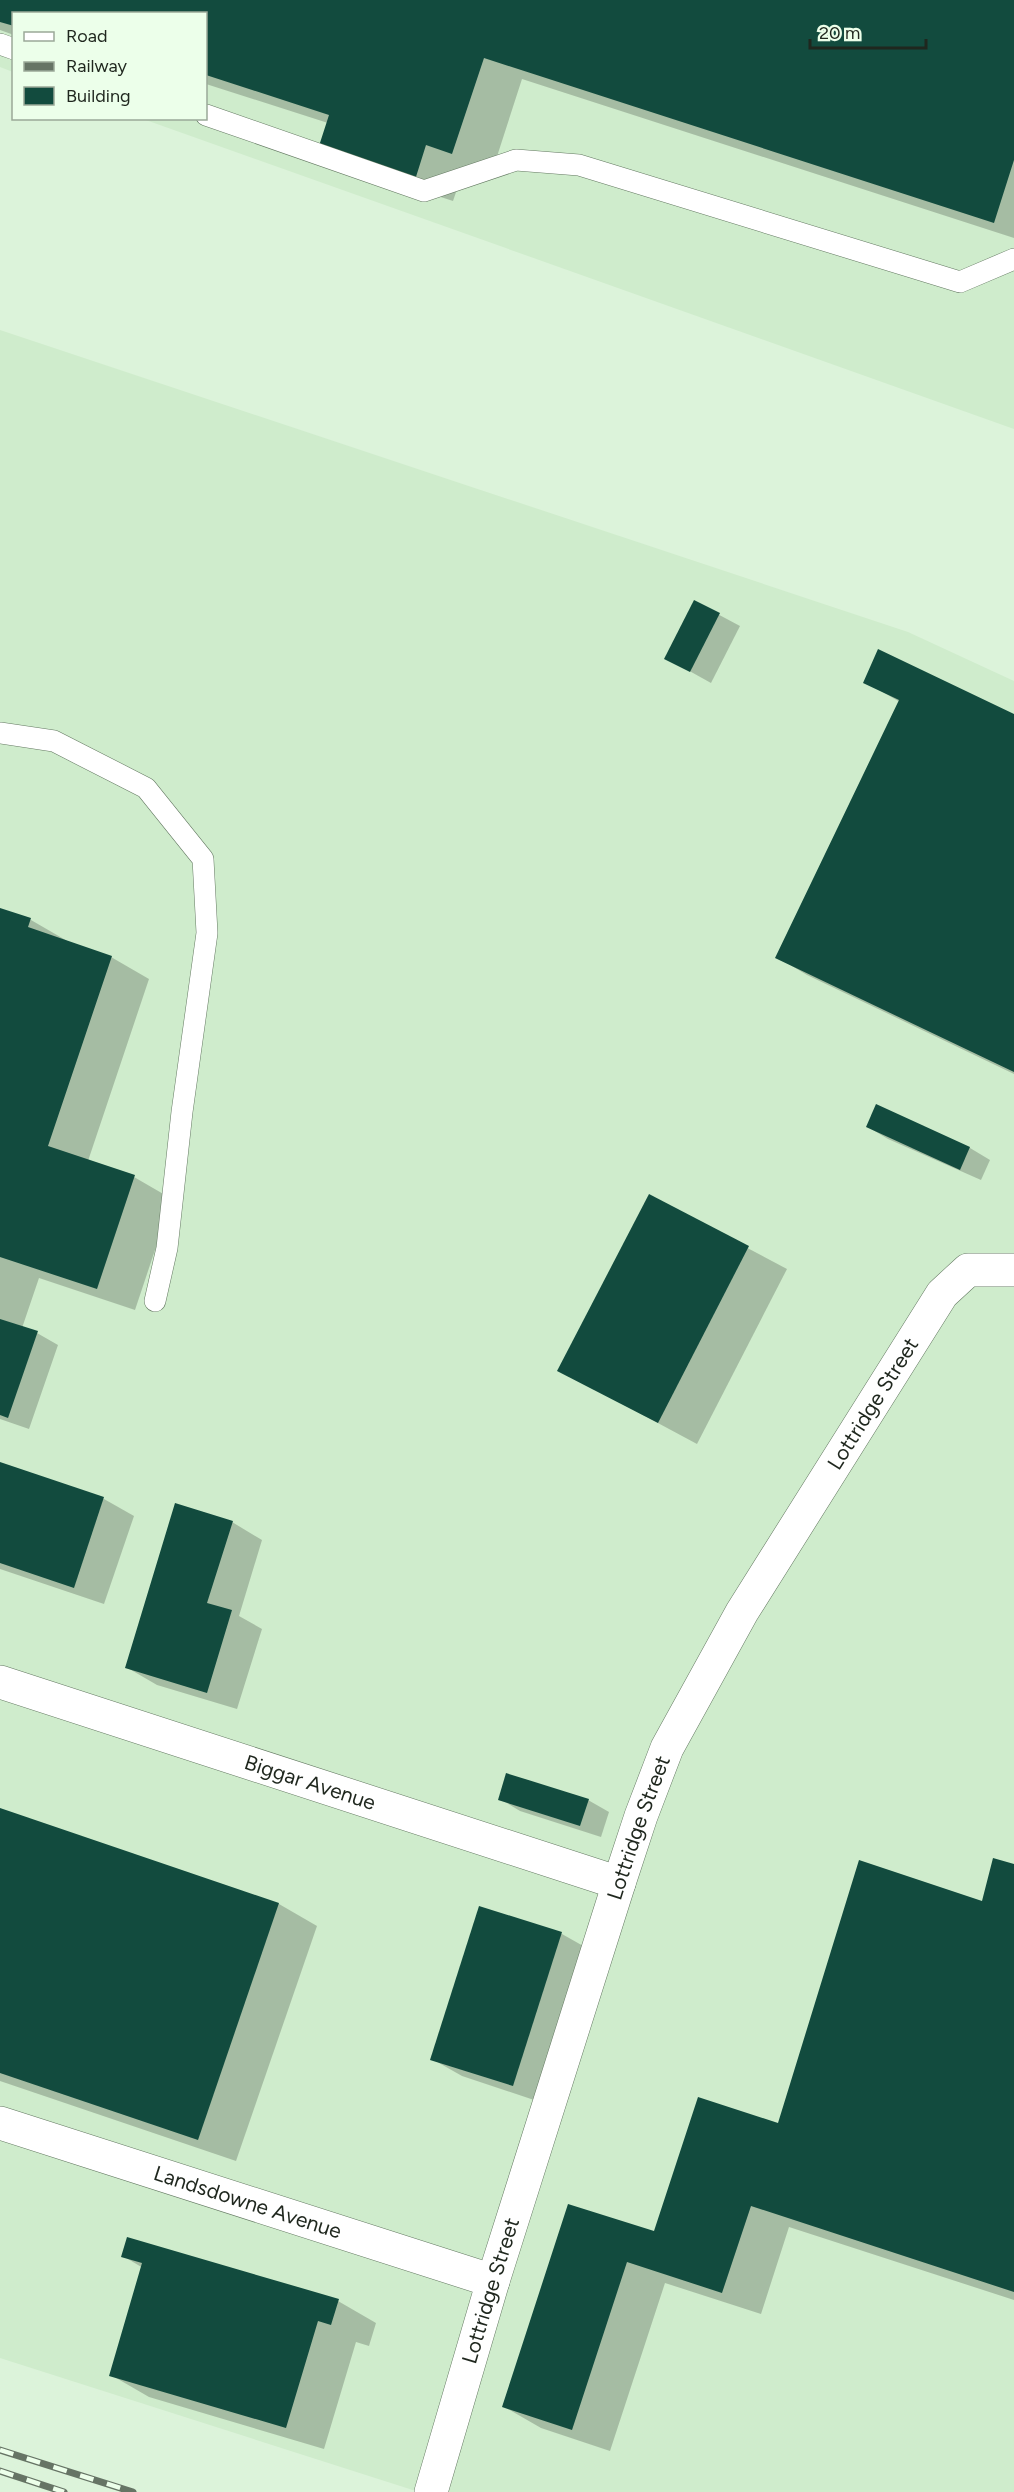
<svg xmlns="http://www.w3.org/2000/svg" width="1014" height="2492" font-family="Figtree,sans-serif">
<rect width="100%" height="100%" fill="#dcf3da"/>
<g fill="#cfeccc">
<polygon points="0,0 1014,0 1014,429 143,119 206,118 206,14 14,14 13,72 0,67"/>
<polygon points="0,330 908,632 1014,681 1014,2492 419,2492 0,2358"/>
</g>
<g fill="#0003">
<polygon points="0,0 1014,0 1014,238 522,79 491,175 465,166 453,201 358,170 328,123 206,84 206,14 14,14 14,35 0,30"/>
<polygon points="695,602 740,626 711,683 666,658"/>
<polygon points="865,682 1014,716 1014,1074 807,975 777,957 900,702"/>
<polygon points="0,910 31,920 69,942 111,957 149,979 88,1161 134,1177 172,1199 135,1310 39,1278 22,1328 37,1333 58,1345 29,1429 0,1419"/>
<polygon points="876,1106 970,1148 990,1160 981,1180 888,1139 868,1127"/>
<polygon points="649,1196 787,1269 697,1444 559,1370"/>
<polygon points="0,1464 104,1499 134,1516 104,1604 0,1569"/>
<polygon points="232,1522 262,1540 239,1616 262,1629 237,1709 157,1685 126,1667"/>
<polygon points="500,1799 588,1800 609,1812 601,1837 520,1811"/>
<polygon points="0,1810 279,1904 317,1926 236,2161 0,2081"/>
<polygon points="1014,1866 1014,2300 789,2227 761,2314 665,2283 610,2451 541,2428 503,2406 569,2206 655,2233 779,2125 983,1903"/>
<polygon points="480,1907 562,1934 592,1951 543,2103 462,2076 432,2059"/>
<polygon points="123,2256 338,2301 376,2323 369,2346 356,2342 324,2449 149,2397 111,2375 143,2268"/>
</g>
<g fill="#124b3e">
<polygon points="0,0 1014,0 1014,160 994,223 484,58 452,154 426,145 415,180 318,149 329,115 206,75 206,14 14,14 14,26 0,22"/>
<polygon points="694,600 720,613 690,672 664,659"/>
<polygon points="878,649 1014,714 1014,1072 775,958 899,700 863,683"/>
<polygon points="0,908 31,918 28,927 112,956 48,1146 135,1175 97,1289 0,1257"/>
<polygon points="876,1104 970,1147 960,1170 866,1127"/>
<polygon points="649,1194 749,1246 658,1423 557,1371"/>
<polygon points="0,1319 38,1331 8,1418 0,1415"/>
<polygon points="0,1462 104,1497 74,1588 0,1563"/>
<polygon points="175,1503 233,1521 207,1603 232,1610 207,1693 125,1668"/>
<polygon points="506,1773 589,1799 580,1826 498,1800"/>
<polygon points="0,1808 279,1903 198,2140 0,2073"/>
<polygon points="993,1858 1014,1864 1014,2292 751,2206 722,2293 627,2262 572,2430 502,2407 568,2204 654,2231 698,2097 778,2123 859,1860 982,1901"/>
<polygon points="479,1906 562,1932 513,2086 430,2060"/>
<polygon points="127,2237 339,2299 331,2325 318,2321 286,2428 109,2376 142,2263 121,2257"/>
</g>
<g fill="none" stroke-linecap="round" stroke-linejoin="round">
<g stroke="#647962" stroke-width="22">
<g id="lane">
<polyline points="0,44 14,49"/>
<polyline points="206,115 424,191 516,160 579,165 960,282 1014,259"/>
<polyline points="0,733 54,741 146,788 203,859 207,933 182,1112 167,1248 155,1301"/>
</g>
</g>
<g stroke="#647962" stroke-width="34">
<g id="street">
<path id="s1" d="M 0,1682 L 619,1883"/>
<path id="s2" d="M 0,2123 L 493,2281"/>
</g>
</g>
<g stroke="#647962" stroke-width="34">
<g id="secondary">
<path id="s3" d="M 431,2492 L 493,2281 L 619,1883 L 641,1816 L 667,1748 L 742,1612 L 942,1294 L 968,1270 L 1014,1270"/>
</g>
</g>
<use href="#lane" stroke="#fff" stroke-width="21"/>
<use href="#street" stroke="#fff" stroke-width="33"/>
<use href="#secondary" stroke="#fff" stroke-width="33"/>
<g stroke="#667465" stroke-width="7">
<g id="rail">
<polyline points="0,2450 133,2492"/>
<polyline points="0,2471 64,2492"/>
</g>
</g>
<use href="#rail" stroke="#ecffea" stroke-width="4.5" stroke-dasharray="14" stroke-linecap="butt"/>
</g>
<g text-anchor="middle" stroke-width="6" stroke-linejoin="round" paint-order="stroke">
<g font-size="21" fill="#1f271e" stroke="#ecffea">
<text dy="7" stroke="none"><textPath href="#s3" startOffset="1182">Lottridge Street</textPath></text>
<text dy="7" stroke="none"><textPath href="#s1" startOffset="326">Biggar Avenue</textPath></text>
<text dy="7" stroke="none"><textPath href="#s3" startOffset="696">Lottridge Street</textPath></text>
<text dy="7" stroke="none"><textPath href="#s2" startOffset="260">Landsdowne Avenue</textPath></text>
<text dy="7" stroke="none"><textPath href="#s3" startOffset="210">Lottridge Street</textPath></text>
</g>
</g>
<rect x="12" y="12" width="195" height="108" fill="#ecffea" stroke="#9aa998" stroke-width="1.5"/>
<rect x="24" y="32" width="30" height="9" fill="#ffffff" stroke="#9aa998" stroke-width="1.5"/>
<text x="66" y="42" font-size="18" fill="#1f271e">Road</text>
<rect x="24" y="62" width="30" height="9" fill="#667465" stroke="#9aa998" stroke-width="1.5"/>
<text x="66" y="72" font-size="18" fill="#1f271e">Railway</text>
<rect x="24" y="87" width="30" height="18" fill="#124b3e" stroke="#9aa998" stroke-width="1.5"/>
<text x="66" y="102" font-size="18" fill="#1f271e">Building</text>
<path d="M810 39v9h116v-9" fill="none" stroke="#1f271e" stroke-width="3"/>
<text x="819" y="39" font-size="18" fill="#1f271e" stroke="#ecffea" stroke-width="4.5" paint-order="stroke">20 m</text>
</svg>
